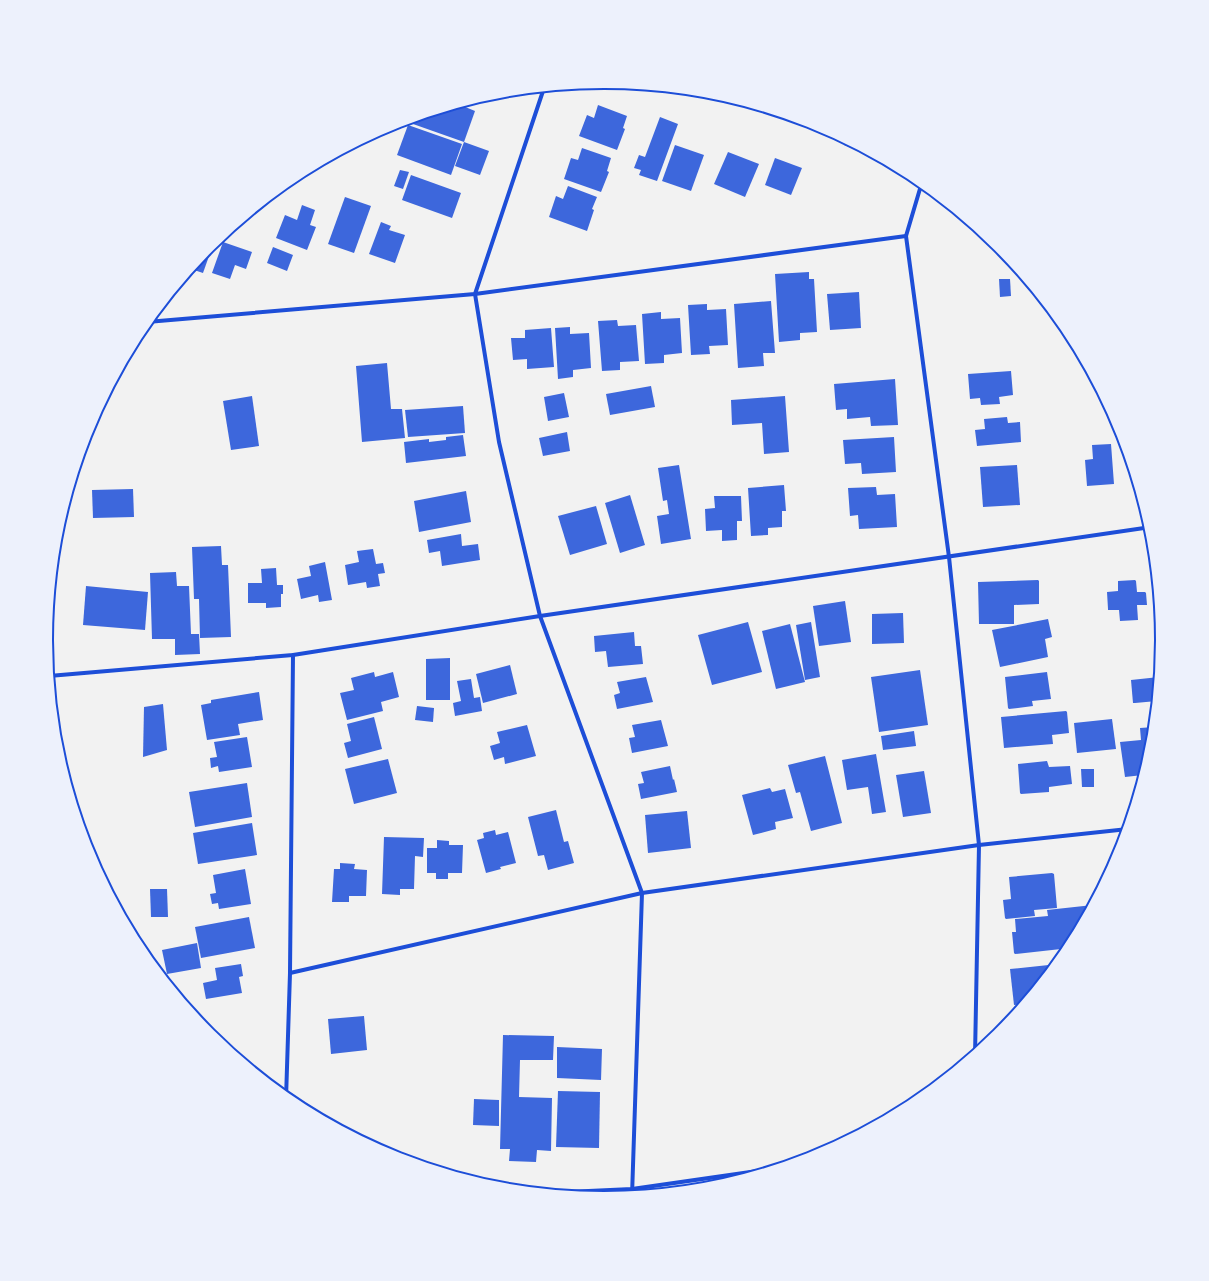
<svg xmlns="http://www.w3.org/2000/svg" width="1209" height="1281" font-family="Arial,sans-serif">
<rect width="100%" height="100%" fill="#f2f2f2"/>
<g fill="#3d67dc">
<polygon points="458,104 475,111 464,142 413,124 415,117"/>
<polygon points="598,105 627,116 623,128 625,129 617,150 579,136 587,115 594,118"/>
<polygon points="660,117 678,124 657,181 639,175 641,170 634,168 639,155 645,157"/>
<polygon points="408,125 462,144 451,175 397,155"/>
<polygon points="846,139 878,157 878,158 844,145"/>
<polygon points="464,142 489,151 480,175 455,166"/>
<polygon points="675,145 704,155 691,191 662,181"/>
<polygon points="582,148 611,158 607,171 609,172 601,192 564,179 571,158 578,160"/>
<polygon points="728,152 759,164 745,197 714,184"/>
<polygon points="775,158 802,168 791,195 765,185"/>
<polygon points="400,170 409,172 403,189 394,186"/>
<polygon points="411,175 461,193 452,218 402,200"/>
<polygon points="568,186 597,197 592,209 594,210 587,231 549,217 556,196 563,199"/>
<polygon points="345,197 371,206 354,253 328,244"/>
<polygon points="302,205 315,210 310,225 316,227 307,250 276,238 285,215 297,220"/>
<polygon points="381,222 391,226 389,230 405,235 395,263 369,254"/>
<polygon points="214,242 203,273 191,269 210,245"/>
<polygon points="223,242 252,252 246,269 235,265 230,279 212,273"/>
<polygon points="273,247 293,255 287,271 267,263"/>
<polygon points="809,272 809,279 814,279 817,332 800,333 800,340 779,342 775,274"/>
<polygon points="999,279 1010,279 1011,296 1000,297"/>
<polygon points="859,292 861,328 830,330 827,294"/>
<polygon points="771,301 775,353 763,353 764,366 738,368 734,304"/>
<polygon points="707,304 707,310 726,309 728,345 709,346 710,354 691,355 688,305"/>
<polygon points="661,312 661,319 680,318 682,353 664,355 664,363 645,364 642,314"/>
<polygon points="617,320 618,326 636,325 639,361 620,362 620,370 602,371 598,321"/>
<polygon points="570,327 570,334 589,333 591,368 573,370 573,377 558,379 555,328"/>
<polygon points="551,328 554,367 527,369 527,359 513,360 511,338 525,338 525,330"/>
<polygon points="387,363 391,409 402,409 405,438 362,442 356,366"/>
<polygon points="1011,371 1013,395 999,397 1000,404 981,405 980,398 970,399 968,374"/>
<polygon points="895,379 898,425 871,426 870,417 847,419 847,409 836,410 834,384"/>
<polygon points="651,386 655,407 610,415 606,394"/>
<polygon points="564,393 569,417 548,421 544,397"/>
<polygon points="252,396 259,446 231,450 223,401"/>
<polygon points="785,396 789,452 764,454 762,423 732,425 731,400"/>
<polygon points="463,406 465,433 408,437 405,410"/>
<polygon points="1007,417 1008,423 1020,422 1021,442 977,446 975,430 985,429 984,419"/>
<polygon points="567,432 570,451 543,456 539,438"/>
<polygon points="463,435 466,456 406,463 404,442 429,439 429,442 446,440 446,437"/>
<polygon points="894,437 896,472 862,474 861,463 845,464 843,440"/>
<polygon points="1111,444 1114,484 1087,486 1085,460 1093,459 1092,445"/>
<polygon points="679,465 691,539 661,544 657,516 669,514 667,500 663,501 658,468"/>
<polygon points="1017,465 1020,505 983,507 980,467"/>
<polygon points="784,485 786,511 782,511 782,527 768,528 768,535 751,536 748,488"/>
<polygon points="876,487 877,495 895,494 897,527 859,529 858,515 850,516 848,488"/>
<polygon points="133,489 134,517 93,518 92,490"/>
<polygon points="466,491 471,522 419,532 414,501"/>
<polygon points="630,495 645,545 620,553 605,503"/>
<polygon points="714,496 741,496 742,521 737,521 737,540 722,541 722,530 706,531 705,509 715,508"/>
<polygon points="596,506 607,544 570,555 558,516"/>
<polygon points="461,534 462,546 478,544 480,560 442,566 440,551 429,553 427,540"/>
<polygon points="221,546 222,565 228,565 231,637 200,638 199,599 194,599 192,547"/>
<polygon points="373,549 376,564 383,563 385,573 378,574 380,586 367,588 366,582 348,585 345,565 359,562 357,551"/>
<polygon points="325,562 332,600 319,602 318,595 301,599 297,579 311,576 309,566"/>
<polygon points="276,568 277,585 283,585 283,594 281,594 281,607 266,608 266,603 248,603 248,583 262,583 261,569"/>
<polygon points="176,572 177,586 189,586 191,634 199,634 200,654 175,655 175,639 152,639 150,573"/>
<polygon points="1038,580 1039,581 1039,604 1014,605 1014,624 979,624 978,582"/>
<polygon points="1135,580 1136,581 1137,592 1145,592 1146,593 1147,605 1137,605 1138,620 1120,621 1119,610 1108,610 1108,609 1107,592 1118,591 1118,581"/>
<polygon points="1154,580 1157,580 1159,602 1155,602"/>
<polygon points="86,586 148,592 145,630 83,625"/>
<polygon points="845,601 851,642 819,646 813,606"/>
<polygon points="903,613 904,643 872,644 872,614"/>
<polygon points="1048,619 1052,637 1045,639 1048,657 1000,667 992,630"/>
<polygon points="748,622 762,672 712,685 698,635"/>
<polygon points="811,622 820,677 805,680 796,625"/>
<polygon points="790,624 805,682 776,689 762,631"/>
<polygon points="634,632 635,646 641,646 643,664 608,667 606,651 595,652 594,636"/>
<polygon points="450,658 450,700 426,700 426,659"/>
<polygon points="510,665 517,694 483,703 476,674"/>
<polygon points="920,670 928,725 879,732 871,677"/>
<polygon points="374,672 375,677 393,672 399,697 381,702 383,711 347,720 340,693 354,690 351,678"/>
<polygon points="1047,672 1051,699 1032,701 1033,706 1009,709 1008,708 1005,677"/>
<polygon points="646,677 653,702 617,709 614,695 620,693 617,682"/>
<polygon points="1159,677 1157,701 1135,703 1133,703 1131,680"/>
<polygon points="471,679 474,698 480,697 482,711 455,716 453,703 461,701 457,681"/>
<polygon points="259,692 263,720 238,724 240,735 207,740 201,705 211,703 211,700"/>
<polygon points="163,704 167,750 143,757 144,707"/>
<polygon points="417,706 434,708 433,722 415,720"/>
<polygon points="1066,711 1067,712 1069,733 1052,735 1053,744 1004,748 1001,717"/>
<polygon points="374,717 382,749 348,758 344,743 351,741 347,724"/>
<polygon points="1112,719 1116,749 1077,753 1074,723"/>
<polygon points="661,720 668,746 632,753 629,738 635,737 632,725"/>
<polygon points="527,725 536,756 505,764 504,757 494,760 490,746 500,743 497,732"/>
<polygon points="1154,727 1152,750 1143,779 1143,775 1125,777 1120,742 1141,740 1140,728"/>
<polygon points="914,731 916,746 883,750 881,736"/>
<polygon points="247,737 252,767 219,772 218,766 211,768 210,758 217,757 214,742"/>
<polygon points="876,754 886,812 872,814 868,787 847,790 842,760"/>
<polygon points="825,756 842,823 811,831 800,792 796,793 788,765"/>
<polygon points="388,759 397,793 354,804 345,769"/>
<polygon points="1047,761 1049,767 1070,766 1072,784 1049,787 1049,792 1021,794 1020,793 1018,764"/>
<polygon points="670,766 673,780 674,779 677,792 641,799 638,784 644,783 641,772"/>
<polygon points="1081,769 1094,769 1094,787 1082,787"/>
<polygon points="924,771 931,813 903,817 896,775"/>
<polygon points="247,783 252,817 195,827 189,792"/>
<polygon points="770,788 772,792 785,789 793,818 775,822 776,829 753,835 742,795"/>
<polygon points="556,810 564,842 568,841 574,863 548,870 544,855 538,856 528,817"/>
<polygon points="687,811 691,848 648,853 645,815"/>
<polygon points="252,823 257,855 198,864 193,833"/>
<polygon points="495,830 496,835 508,832 516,863 500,867 501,869 486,873 477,840 484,838 483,833"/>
<polygon points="384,837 424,838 423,857 415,856 414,889 400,889 400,895 382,894"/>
<polygon points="437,840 449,841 449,845 463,845 462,873 448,873 448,879 436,879 436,873 427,873 427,848 437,848"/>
<polygon points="340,863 355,864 354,869 367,870 366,896 349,896 349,902 332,902 334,869 340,869"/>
<polygon points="245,869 251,904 219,909 218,903 212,904 210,894 216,893 213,875"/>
<polygon points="1052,873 1054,874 1057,908 1034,910 1035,916 1006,919 1005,918 1003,900 1011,899 1009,877"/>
<polygon points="150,889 167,889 168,917 151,917"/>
<polygon points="1093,905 1070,948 1015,954 1014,953 1012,932 1016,932 1015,919 1048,916 1047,910"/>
<polygon points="249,917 255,948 201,958 195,927"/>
<polygon points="197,943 201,968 167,974 162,950"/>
<polygon points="241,964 243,976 239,977 242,993 206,999 203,983 217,980 215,968"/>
<polygon points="1058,964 1026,1004 1014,1005 1010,969"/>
<polygon points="364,1016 367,1050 331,1054 328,1019"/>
<polygon points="503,1035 554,1036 553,1060 520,1060 519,1097 552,1098 551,1151 537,1150 536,1162 509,1161 510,1149 500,1149"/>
<polygon points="557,1047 602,1049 601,1080 557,1078"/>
<polygon points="558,1091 600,1092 599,1148 556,1147"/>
<polygon points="474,1099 499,1100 499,1126 473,1125"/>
</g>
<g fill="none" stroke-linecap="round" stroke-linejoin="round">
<g stroke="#1d4ed8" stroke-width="4">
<polyline points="544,88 475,294 499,442 540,616 642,893 632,1196"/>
<polyline points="922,182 906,236 949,557 979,845 975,1056"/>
<polyline points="147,322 475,294 906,236"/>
<polyline points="49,676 293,655 540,616 1151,527"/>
<polyline points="290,973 642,893 979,845 1128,829"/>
<polyline points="286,1099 290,973 293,655"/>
<polyline points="545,1193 632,1189 779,1168"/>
</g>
</g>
<path d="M0 0H1209V1281H0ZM53 640a551 551 0 1 1 1102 0a551 551 0 1 1-1102 0Z" fill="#edf1fc" fill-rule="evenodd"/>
<path fill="none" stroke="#1d4ed8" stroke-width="2" d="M53 640a551 551 0 1 1 1102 0a551 551 0 1 1-1102 0Z"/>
</svg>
